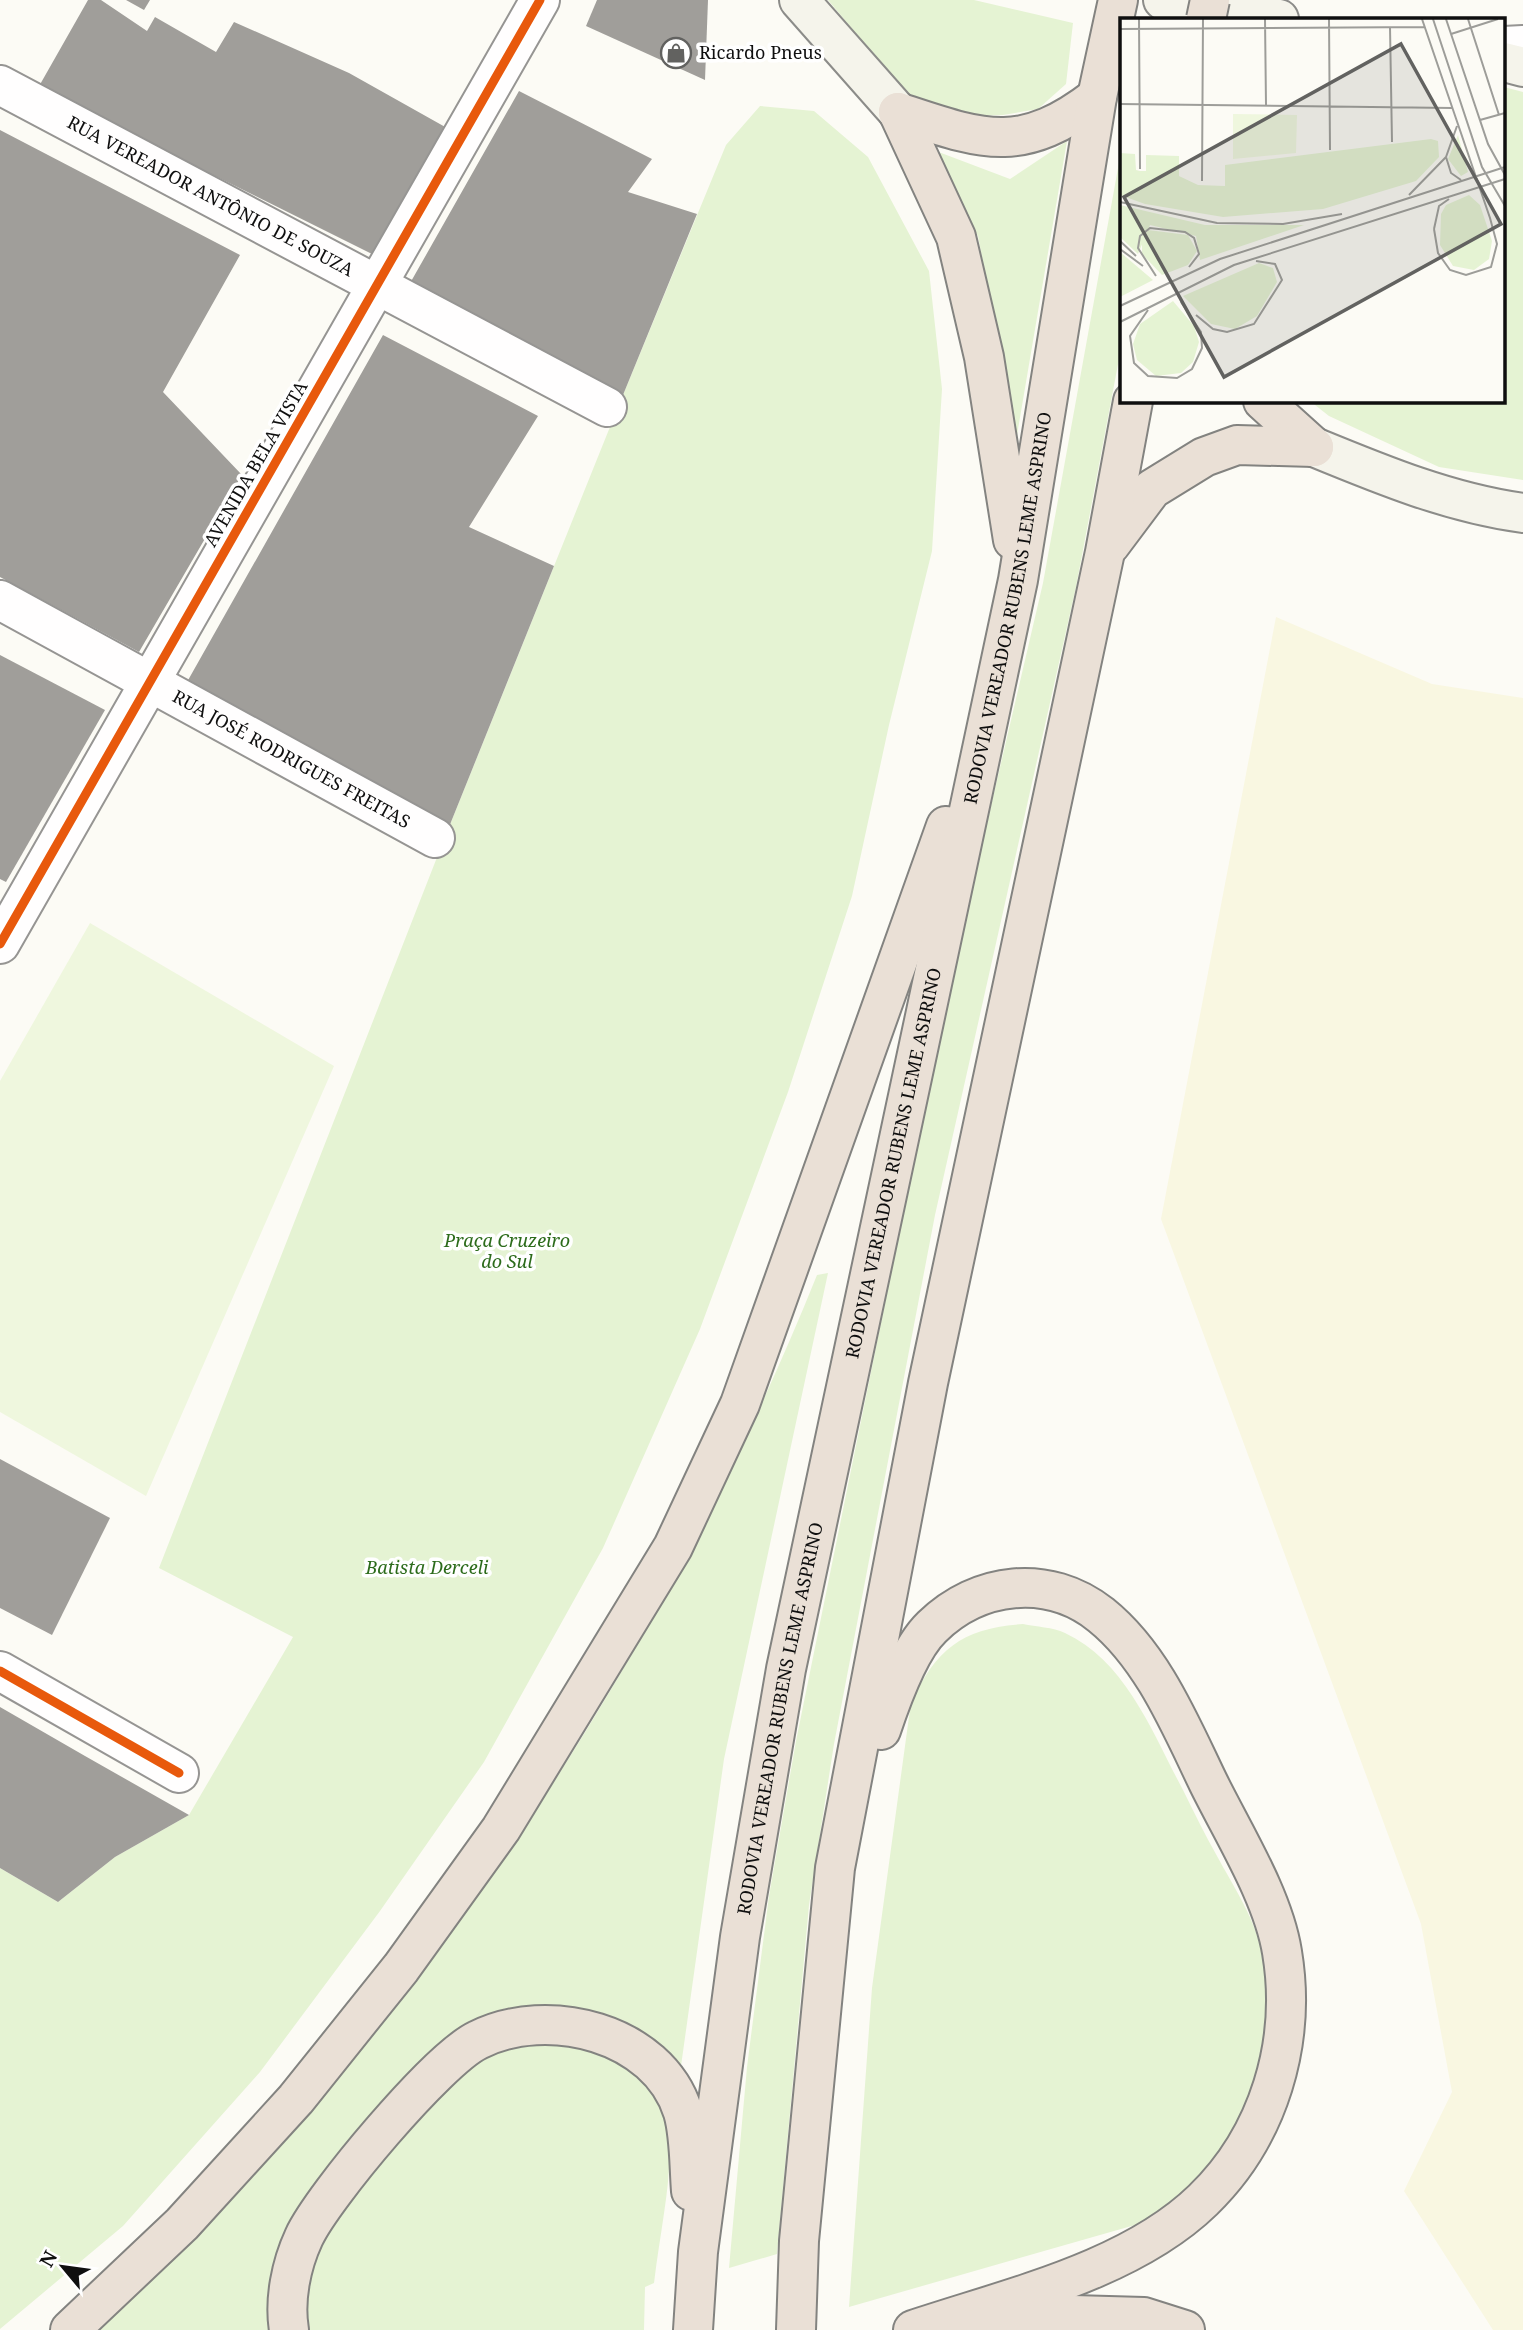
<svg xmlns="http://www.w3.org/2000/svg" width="1523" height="2330" font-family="'Noto Serif',serif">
<rect width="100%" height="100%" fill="#fcfbf5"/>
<polygon fill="#f9f7e1" points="1276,617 1432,684 1523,698 1523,2330 1493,2330 1404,2191 1452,2092 1421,1924 1161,1219"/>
<g fill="#e5f3d3">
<polygon points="828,0 974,0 1073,23 1066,84 1038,109 1003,115 964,116 917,107"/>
<polygon points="1504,87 1523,92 1523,480 1439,467 1329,416 1310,401 1504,401"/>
<polygon points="760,106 814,111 868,157 929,271 942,389 932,551 889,725 852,896 788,1092 700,1329 603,1548 484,1762 380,1911 260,2072 123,2226 0,2329 0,1868 58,1902 115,1857 189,1815 293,1637 159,1568 443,842 616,412 726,145"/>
<polygon points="1067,141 1016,441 978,236 928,148 1010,179"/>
<polygon points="1122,146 1122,343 1076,587 935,1215 834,1744 809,1905 777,2254 729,2268 747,2067 769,1896 796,1741 952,973 1043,583"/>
<path d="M 828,1273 L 724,1759 L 681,2066 L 650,2038 L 623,2022 L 591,2012 L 506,2008 L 464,2025 L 430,2052 L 318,2181 L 274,2330 L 96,2330 C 159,2266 225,2203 287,2136 C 368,2048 441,1949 509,1850 C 633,1666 734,1481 817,1275 Z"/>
<path d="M 1023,1624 C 1036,1627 1053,1627 1065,1633 C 1126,1661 1153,1734 1183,1790 C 1194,1812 1205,1835 1217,1856 C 1233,1886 1252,1913 1260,1946 C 1282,2036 1247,2141 1175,2200 C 1163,2209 1148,2217 1135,2225 L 849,2307 L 872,1988 L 911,1702 C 937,1648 963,1628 1023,1624 Z"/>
<path d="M 540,2041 C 709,2063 670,2153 654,2283 L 645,2287 L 644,2330 L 308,2330 L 303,2295 L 309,2261 L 333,2221 L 442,2088 L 476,2060 L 504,2046 Z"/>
</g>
<polygon fill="#eff7de" points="90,923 334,1066 146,1496 0,1412 0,1081"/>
<g fill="#a09e9a">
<polygon points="88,0 101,0 147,31 155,17 216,52 234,22 349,73 447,128 376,256 38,88"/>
<polygon points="126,0 150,0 144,10"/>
<polygon points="597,0 708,0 705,80 586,26"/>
<polygon points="519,91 652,159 628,192 697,214 623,395 548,360 409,285"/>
<polygon points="0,130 240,255 163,392 242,475 139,652 0,577"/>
<polygon points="383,335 538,416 469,527 554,566 449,827 187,682"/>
<polygon points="0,655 105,710 6,882 0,879"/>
<polygon points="0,1459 110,1518 52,1635 0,1608"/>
<polygon points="0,1707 85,1756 189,1815 115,1857 58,1902 0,1868"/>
</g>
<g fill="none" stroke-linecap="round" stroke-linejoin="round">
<g stroke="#969593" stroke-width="42">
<g id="minor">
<polyline points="1504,46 1523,45"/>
<path id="s1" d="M 0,85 L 607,407"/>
<path id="s2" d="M 0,600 L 435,838"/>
<polyline points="0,944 540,0"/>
<polyline points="0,1671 179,1773"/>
</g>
</g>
<g stroke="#8c8c89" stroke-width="42">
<g id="secondary">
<polyline points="799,0 898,112"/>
<polyline points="1163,0 1279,19"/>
<polyline points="1504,62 1523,67"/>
<path d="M 1314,447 C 1382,475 1450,503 1523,513"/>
</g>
</g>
<g stroke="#838380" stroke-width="42">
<g id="motorway">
<polyline points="898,112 956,237 984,357 1013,540"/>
<path d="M 898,112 C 983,140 1020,156 1097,97"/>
<polyline points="1263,401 1314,447"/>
<polyline points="1110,545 1152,489 1204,457 1237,445 1314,447"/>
<path d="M 881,1730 C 891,1700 909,1649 932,1627 C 978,1582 1048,1573 1101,1615 C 1152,1656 1180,1724 1208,1782 C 1233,1833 1273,1896 1282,1952 C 1297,2042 1269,2136 1203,2200 C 1130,2271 1008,2298 913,2330"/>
<polyline points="70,2330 182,2224 296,2099 401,1968 501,1829 673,1547 740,1404 946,826"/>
<path d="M 289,2330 C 284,2300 291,2265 304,2237 C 323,2196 438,2059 478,2040 C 547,2005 658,2032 683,2112 C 690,2136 689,2166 691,2191"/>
<path id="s3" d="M 693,2330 L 698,2252 L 740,1937 L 786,1669 L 1018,580 L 1097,97 L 1118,0"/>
<polyline points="796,2330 799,2241 835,1868 928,1383 1105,552 1133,401"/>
<polyline points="966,2330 1073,2315 1144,2317 1185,2330"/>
</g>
</g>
<use href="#minor" stroke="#fffefe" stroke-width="38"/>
<use href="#secondary" stroke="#f5f4eb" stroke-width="38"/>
<use href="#motorway" stroke="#eae0d6" stroke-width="38"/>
<g stroke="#838380" stroke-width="42" stroke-linecap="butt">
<polyline id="motorway-bridge" points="1206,19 1210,0"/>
</g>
<use href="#motorway-bridge" stroke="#eae0d6" stroke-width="38"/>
<g stroke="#fff" stroke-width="13">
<g id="cycleway">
<polyline points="0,944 540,0"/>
<polyline points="0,1671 179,1773"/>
</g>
</g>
<use href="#cycleway" stroke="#e8590c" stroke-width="9"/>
</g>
<defs>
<g id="shop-ring" transform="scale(1.575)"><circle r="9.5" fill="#fff" stroke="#626260" stroke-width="1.5"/><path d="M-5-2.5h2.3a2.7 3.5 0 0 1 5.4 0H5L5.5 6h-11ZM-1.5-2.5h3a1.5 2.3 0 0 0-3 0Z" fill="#626260"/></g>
</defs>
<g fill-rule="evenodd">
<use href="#shop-ring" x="676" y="53"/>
</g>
<g text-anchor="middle" stroke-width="7" stroke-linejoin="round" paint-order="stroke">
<g font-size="18" fill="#0f0f0f" stroke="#fff" text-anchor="start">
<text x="699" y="59">Ricardo Pneus</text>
</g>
<g font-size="18" fill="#0f0f0f" stroke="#fff">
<text dy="6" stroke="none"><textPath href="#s1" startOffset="238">RUA VEREADOR ANTÔNIO DE SOUZA</textPath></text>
<text transform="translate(256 464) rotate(-60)" y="6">AVENIDA BELA VISTA</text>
<text dy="6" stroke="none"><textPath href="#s3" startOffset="1752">RODOVIA VEREADOR RUBENS LEME ASPRINO</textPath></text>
<text dy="6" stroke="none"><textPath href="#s2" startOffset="332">RUA JOSÉ RODRIGUES FREITAS</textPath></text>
<text dy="6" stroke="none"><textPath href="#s3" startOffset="1185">RODOVIA VEREADOR RUBENS LEME ASPRINO</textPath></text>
<text dy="6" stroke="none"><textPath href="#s3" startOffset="618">RODOVIA VEREADOR RUBENS LEME ASPRINO</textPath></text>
</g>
<g font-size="18" font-style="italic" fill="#2c6b1b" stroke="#fff">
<text x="507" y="1247">Praça Cruzeiro<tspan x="507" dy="21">do Sul</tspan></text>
<text x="427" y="1574">Batista Derceli</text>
</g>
</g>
<g transform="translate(1120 18)">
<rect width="385" height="385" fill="#fcfbf5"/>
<path d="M 338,117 L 348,154 L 341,158 L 328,141 ZM 311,121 L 318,123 L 319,139 L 296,163 L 203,191 L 103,199 L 25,186 L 0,177 L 0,135 L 15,136 L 16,152 L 20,153 L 26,153 L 26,137 L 59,138 L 59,158 L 78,167 L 105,168 L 105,147 ZM 349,177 L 360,187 L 372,223 L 369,241 L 354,252 L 333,248 L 320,227 L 321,196 L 326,187 ZM 0,187 L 85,207 L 184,207 L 80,242 L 76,218 L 30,207 L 18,236 L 0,219 ZM 28,212 L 68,217 L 77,233 L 68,247 L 42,257 L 22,236 L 22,218 ZM 0,234 L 33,262 L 0,279 ZM 139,245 L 153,250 L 157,264 L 137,298 L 115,311 L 91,306 L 63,278 ZM 53,283 L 74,308 L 79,324 L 73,344 L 61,355 L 36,358 L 17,342 L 13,326 L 20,306 Z" fill="#e5f3d3"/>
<path d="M 113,96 L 177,97 L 176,135 L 113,141 Z" fill="#eff7de"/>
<path fill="none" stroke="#9d9d99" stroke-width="2" d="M 19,1 L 20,151M 145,1 L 146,87M 209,1 L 210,132M 302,1 L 370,200 L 377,226 L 371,249 L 346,257 L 330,252 L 318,235 L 314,211M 313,1 L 362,149 L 385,188M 326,1 L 368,126 L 385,157M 348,1 L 379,97M 270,9 L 272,124M 0,11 L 305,9M 331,16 L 378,1M 0,86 L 332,90M 360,102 L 385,95M 326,139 L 337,108M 326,139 L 331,155 L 341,162M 82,163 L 83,1M 289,177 L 326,139M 0,184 L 97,205 L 163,206 L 222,196M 314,211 L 319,188 L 329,181M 0,223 L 16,238M 0,231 L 23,248M 36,258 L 18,230 L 20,218 L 30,210 L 65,214 L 74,220 L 79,236 L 69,249M 0,288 L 100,241 L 385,149M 28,292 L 10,318 L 14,345 L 28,358 L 57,360 L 72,351 L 82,330 L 81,314 L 61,284M 76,297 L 93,311 L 107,314 L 134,306 L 162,262 L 155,246 L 136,243M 0,304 L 114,247 L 385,161"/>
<path fill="#626260" fill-opacity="0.15" stroke="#626260" stroke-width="3.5" d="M 281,26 L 381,206 L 104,359 L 4,179 Z"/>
<rect width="385" height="385" fill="none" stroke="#0f0f0f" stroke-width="3.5"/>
</g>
<g transform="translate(63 2267) rotate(299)" stroke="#ffffff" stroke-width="5" paint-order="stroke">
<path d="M0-5L12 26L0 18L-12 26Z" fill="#0f0f0f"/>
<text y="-10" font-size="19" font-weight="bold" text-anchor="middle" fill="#0f0f0f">N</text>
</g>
</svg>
